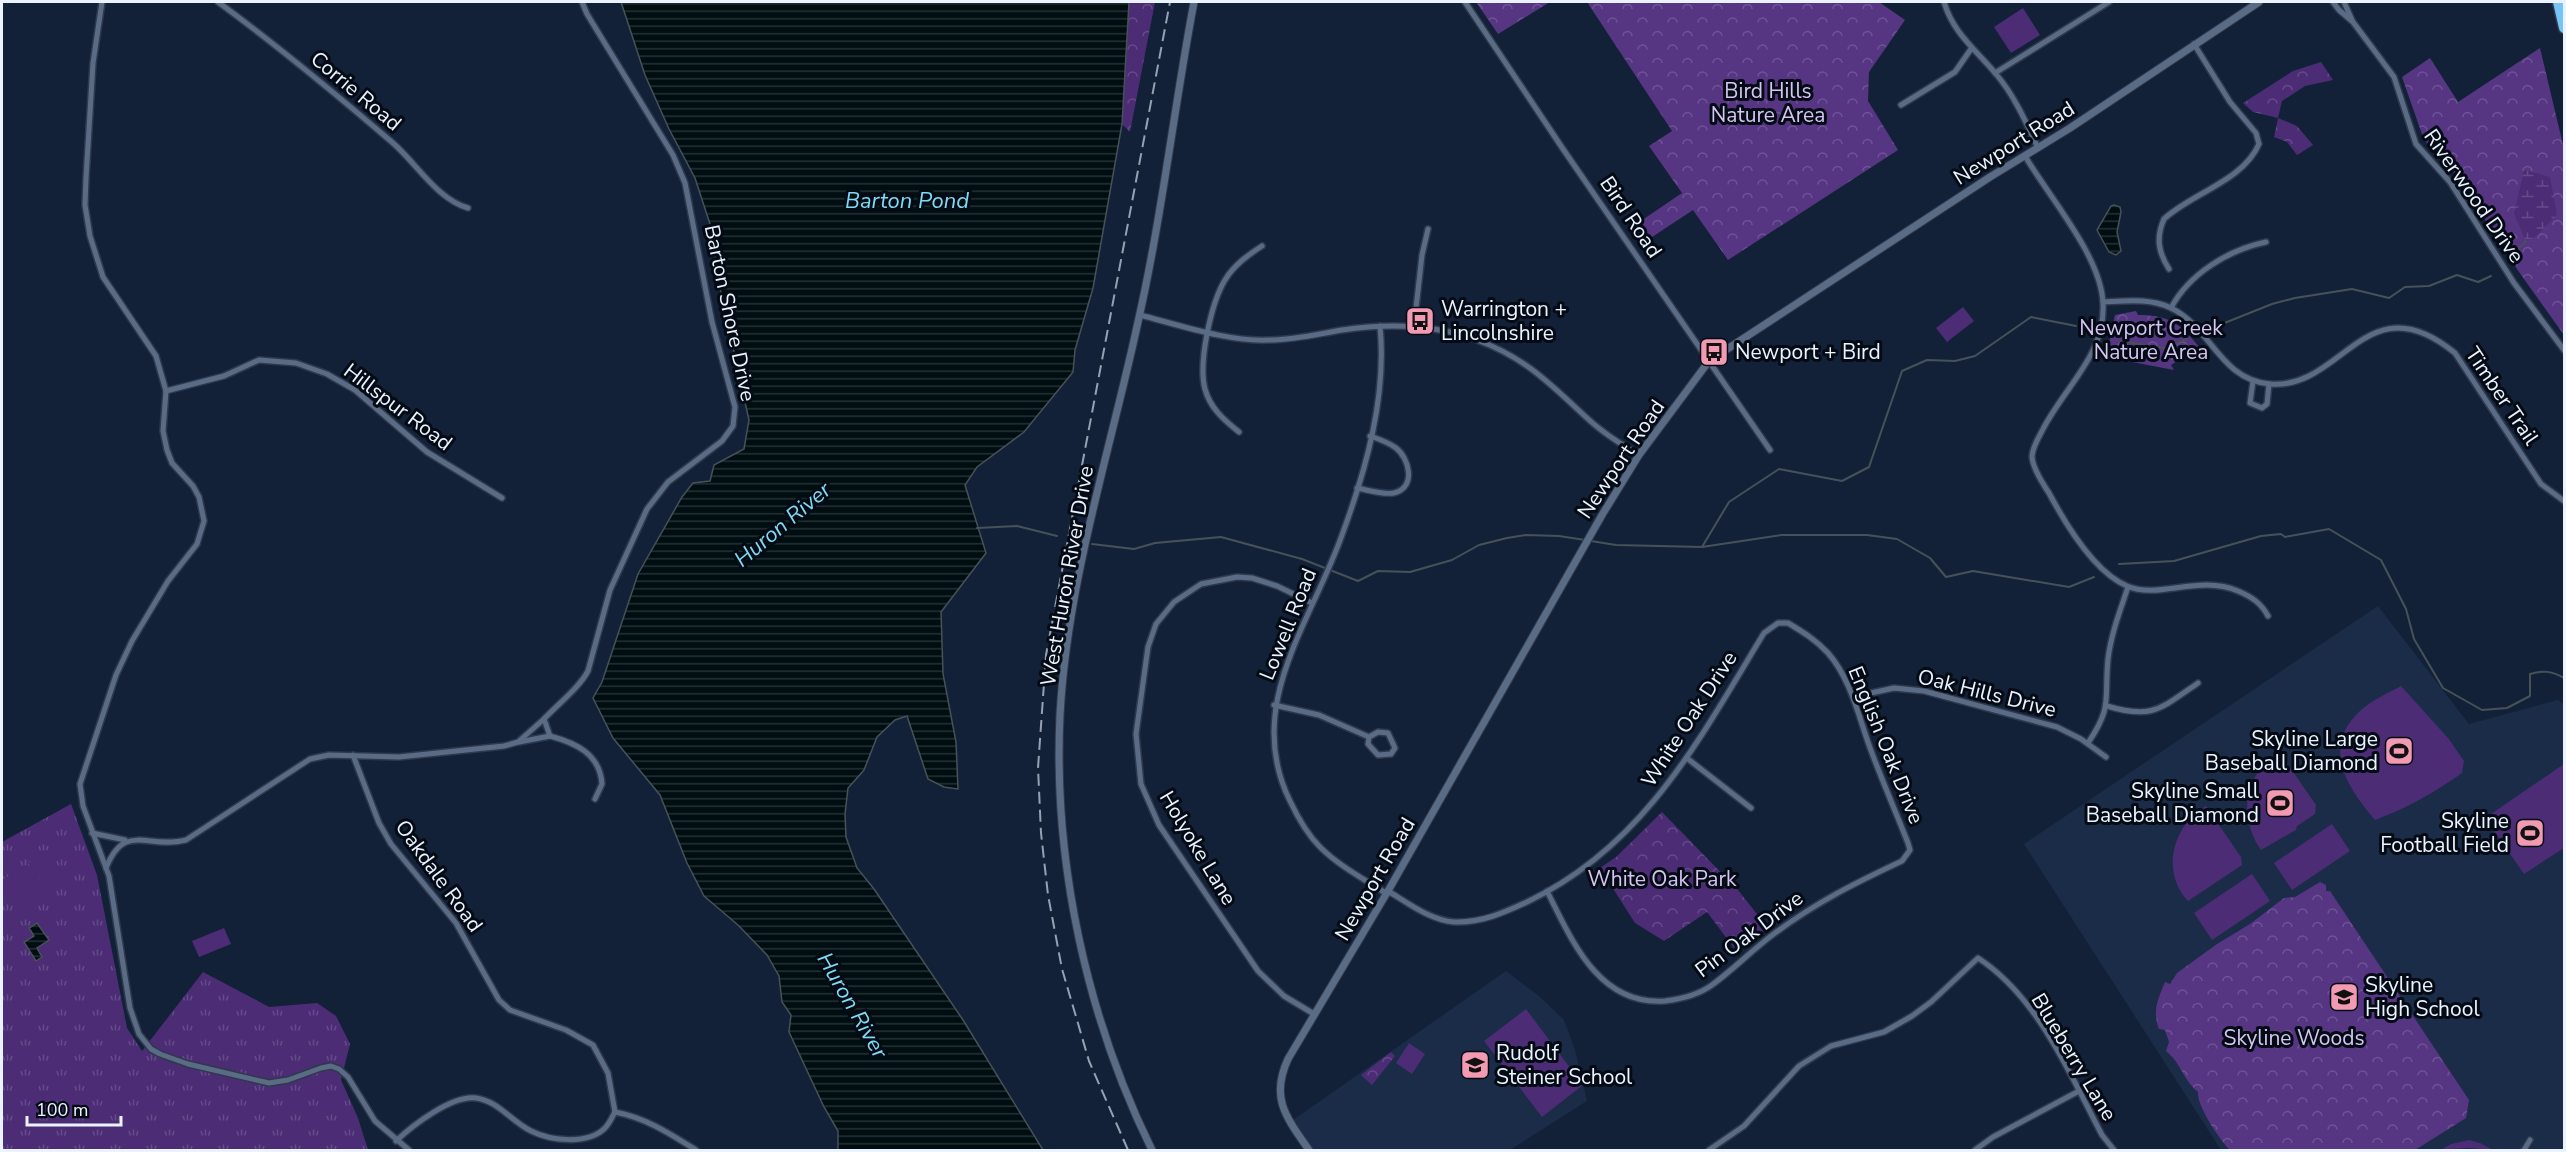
<svg xmlns="http://www.w3.org/2000/svg" width="2566" height="1152" font-family="'Nunito Sans',sans-serif">
<defs>
<pattern id="grass-tufts" width="24" height="20" patternUnits="userSpaceOnUse" patternTransform="scale(1.5)"><rect width="24" height="20" fill="#4b2c75"/><path d="M3 7l-1-3M5 7V3M7 7l1-3M15 17l-1-3M17 17v-4M19 17l1-3" fill="none" stroke="#654b8a"/></pattern>
<pattern id="forest-crowns" width="20" height="18" patternUnits="userSpaceOnUse" patternTransform="scale(1.5)"><rect width="20" height="18" fill="#563583"/><path d="M2 6a3 3 0 1 1 6 0M12 15a3 3 0 1 1 6 0" fill="none" stroke="#6e5396"/></pattern>
<pattern id="wetland-marsh" width="20" height="14" patternUnits="userSpaceOnUse" patternTransform="scale(1.5)"><rect width="20" height="14" fill="#4b2c75"/><path d="M1 5h8M5 5V1M11 12h8M15 12V8" fill="none" stroke="#654b8a"/></pattern>
<pattern id="park-crowns" width="20" height="18" patternUnits="userSpaceOnUse" patternTransform="scale(1.5)"><rect width="20" height="18" fill="#4b2c75"/><path d="M2 6a3 3 0 1 1 6 0M12 15a3 3 0 1 1 6 0" fill="none" stroke="#654b8a"/></pattern>
<pattern id="water-rules" width="6" height="5" patternUnits="userSpaceOnUse" patternTransform="scale(1.5)"><rect width="6" height="5" fill="#000d11"/><path d="M0 2.5h6" fill="none" stroke="#253135"/></pattern>
</defs>
<rect width="100%" height="100%" fill="#132138"/>
<g fill="#1a2c47">
<polygon points="2378,606 2469,724 2558,700 2564,705 2564,1150 2221,1150 2024,844"/>
<polygon points="1506,971 1539,996 1564,1020 1575,1050 1587,1101 1510,1150 1314,1150 1293,1120"/>
</g>
<polygon fill="url(#grass-tufts)" points="71,804 97,875 127,1028 142,1051 203,972 269,1007 317,1003 336,1016 350,1044 341,1080 358,1118 368,1150 2,1150 2,842"/>
<g fill="url(#forest-crowns)">
<polygon points="1476,2 1550,2 1498,34"/>
<polygon points="1587,2 1879,2 1905,20 1869,72 1868,101 1898,150 1728,260 1693,210 1640,245 1629,229 1682,193 1649,146 1672,131"/>
<polygon points="2540,48 2564,149 2564,335 2519,272 2456,175 2424,140 2402,77 2430,58 2458,102"/>
<path d="M 2136,311 L 2138,315 C 2169,315 2181,324 2199,347 L 2171,365 L 2174,370 L 2106,357 L 2115,315 Z"/>
<path d="M 2320,882 L 2326,885 L 2326,891 L 2330,891 L 2469,1100 L 2466,1118 L 2415,1150 L 2230,1150 C 2220,1140 2197,1107 2198,1092 C 2181,1077 2182,1064 2166,1051 L 2169,1042 L 2165,1030 L 2159,1029 C 2152,1011 2158,999 2165,982 L 2170,984 L 2177,973 L 2217,944 L 2250,924 L 2284,898 L 2295,897 Z"/>
</g>
<polygon fill="url(#wetland-marsh)" points="2524,170 2550,177 2557,215 2535,237 2526,241 2514,214"/>
<g fill="url(#park-crowns)">
<polygon points="1129,2 1155,2 1130,132 1122,124"/>
<polygon points="2321,62 2333,80 2305,86 2282,101 2278,118 2297,126 2313,145 2297,155 2287,142 2274,137 2278,118 2253,112 2243,103 2293,71"/>
<polygon points="1662,812 1738,890 1768,928 1737,952 1707,912 1664,941 1635,923 1600,868 1616,857"/>
<polygon points="1391,1052 1395,1056 1372,1085 1361,1075"/>
</g>
<g fill="#4b2c75">
<polygon points="2023,8 2040,35 2011,53 1994,27"/>
<polygon points="1963,307 1974,321 1947,342 1936,328"/>
<path d="M 2401,686 L 2448,738 L 2464,761 L 2462,773 C 2434,793 2407,808 2375,820 C 2347,787 2320,747 2361,710 C 2372,700 2388,693 2401,686 Z"/>
<path d="M 2280,753 L 2316,805 L 2315,814 L 2297,826 L 2296,830 L 2261,850 C 2238,817 2243,773 2280,753 Z"/>
<polygon points="2564,764 2564,848 2524,874 2485,818"/>
<path d="M 2206,806 L 2241,857 L 2242,865 L 2188,901 C 2160,871 2173,825 2206,806 Z"/>
<polygon points="2332,824 2350,851 2292,890 2274,863"/>
<polygon points="47,850 53,859 34,872 28,863"/>
<polygon points="57,865 62,874 43,886 38,877"/>
<polygon points="18,870 23,879 4,891 2,880"/>
<polygon points="2252,874 2270,901 2212,940 2194,913"/>
<polygon points="27,884 33,893 14,906 8,897"/>
<polygon points="224,928 231,944 199,957 192,941"/>
<polygon points="1526,1009 1583,1085 1542,1117 1484,1041"/>
<polygon points="1409,1043 1425,1054 1412,1074 1396,1063"/>
<polygon points="2469,1140 2480,1143 2493,1150 2468,1148 2441,1150 2451,1144"/>
</g>
<g fill="url(#water-rules)" stroke="#465258" stroke-width="1.5">
<polygon points="621,2 1129,2 1122,124 1093,288 1075,350 1073,372 1024,432 977,467 965,485 986,553 941,612 943,674 956,742 958,789 944,787 928,779 907,716 895,720 877,737 864,770 848,788 845,814 846,837 857,868 874,889 963,1020 1043,1150 838,1150 838,1131 824,1107 789,1032 791,1015 782,1002 779,976 767,955 738,925 704,896 687,863 660,795 613,738 593,698 602,682 638,574 682,497 693,483 710,481 714,465 744,449 749,420 721,293 710,224 695,178 669,129 645,75"/>
<polygon points="2114,205 2120,207 2121,212 2117,232 2121,251 2116,255 2109,252 2097,230 2111,206"/>
<polygon points="37,923 49,940 37,948 42,957 36,961 24,942 34,936 29,928"/>
</g>
<g fill="none" stroke-linecap="round" stroke-linejoin="round">
<g stroke="#465258" stroke-width="2">
<polyline points="2509,258 2526,241"/>
<polyline points="2210,328 2218,322 2222,324 2272,304 2295,298 2352,289 2389,298 2405,287 2429,286 2457,275 2478,282 2491,276"/>
<polyline points="2121,341 2164,348 2187,339"/>
<polyline points="977,528 1017,526 1057,536"/>
<polyline points="1591,541 1616,545 1702,547 1782,535 1867,535 1897,539 1930,558 1946,577 1973,571 2069,587 2094,577"/>
<polyline points="1092,544 1134,549 1155,543 1221,537 1302,559 1358,581 1378,571 1410,572 1452,560 1479,545 1507,538 1526,535 1559,536 1585,540"/>
<polyline points="1702,547 1729,502 1779,469 1842,481 1869,467 1902,371 1927,360 1955,361 1975,356 2031,317 2076,326"/>
<path d="M 2119,564 L 2174,561 L 2261,536 L 2281,534 L 2285,537 L 2329,529 L 2381,560 L 2406,609 L 2414,639 L 2443,688 L 2482,710 L 2507,708 L 2530,696 L 2530,674 C 2543,670 2552,671 2564,678"/>
</g>
<g stroke="#30394b" stroke-width="8">
<g id="minor">
<polyline points="102,2 93,63 86,178 85,205 90,236 103,277 156,356 166,391 163,431 167,450 172,463 193,486 199,497 204,521 197,544 168,581 132,641 116,675 80,784 83,806 109,876 130,1008 139,1034 151,1049 160,1054 188,1064 269,1083 288,1080 321,1068 331,1066 339,1069 348,1077 375,1121 409,1150"/>
<path d="M 218,2 C 278,46 336,94 393,143 C 417,164 437,199 468,208"/>
<path d="M 582,2 L 587,14 L 673,155 L 685,183 L 712,322 L 735,407 L 733,426 L 722,441 L 668,482 L 647,509 L 610,590 L 588,671 C 579,688 558,704 544,719 L 550,736 C 576,743 600,754 602,784 L 595,799"/>
<polyline points="1465,2 1563,149 1770,450"/>
<path d="M 1944,2 C 1953,33 1976,50 1996,74 C 2014,95 2026,122 2038,148"/>
<polyline points="2333,2 2339,10 2353,22 2394,77 2416,144 2450,182 2514,283 2564,350"/>
<polyline points="2344,2 2352,20"/>
<polyline points="1995,73 2109,2"/>
<polyline points="1901,105 1955,72 1971,49"/>
<path d="M 2025,156 C 2049,197 2101,256 2103,303 C 2106,355 2064,387 2042,431 C 2038,438 2033,447 2032,456 C 2032,467 2043,484 2049,493 C 2065,523 2094,572 2127,586 C 2159,600 2198,574 2238,591 C 2252,597 2261,603 2268,616"/>
<path d="M 2169,269 C 2158,252 2156,237 2164,219 C 2192,193 2243,181 2259,144 L 2256,133 L 2230,102 L 2194,44"/>
<path d="M 2103,302 C 2126,301 2150,298 2171,308 C 2211,327 2220,380 2270,384 C 2343,390 2366,280 2455,353 L 2541,484 L 2564,501"/>
<path d="M 2171,308 C 2189,274 2228,250 2266,242"/>
<path d="M 1140,315 C 1179,325 1229,342 1269,340 C 1294,340 1318,334 1342,330 C 1388,323 1433,324 1477,340 C 1526,358 1550,384 1587,418 C 1603,433 1621,444 1639,455"/>
<path d="M 1380,326 C 1387,396 1366,470 1342,535 C 1311,623 1243,706 1290,801 C 1298,818 1307,834 1320,847 C 1339,866 1364,879 1387,894"/>
<polyline points="1414,326 1422,255 1428,229"/>
<polyline points="2253,381 2250,403 2262,408 2267,404 2269,384"/>
<polyline points="166,391 224,376 259,360 296,363 327,374 355,390 427,452 502,498"/>
<path d="M 1239,432 C 1224,420 1210,408 1205,389 C 1198,363 1211,303 1225,280 C 1234,265 1248,255 1262,246"/>
<path d="M 1357,488 C 1368,490 1383,495 1394,493 C 1417,487 1409,458 1396,448 C 1388,442 1379,439 1370,436"/>
<polyline points="1312,603 1277,586 1252,578 1237,577 1201,584 1174,602 1156,624 1148,647 1136,734 1141,784 1159,825 1258,971 1284,996 1314,1014"/>
<polyline points="1854,700 1871,693 1894,688 1924,691 2057,727 2081,739 2106,757"/>
<polyline points="1274,705 1319,715 1369,737 1368,744 1378,755 1391,754 1395,748 1388,733 1378,732 1369,737"/>
<path d="M 2107,706 C 2153,720 2161,708 2198,683"/>
<polyline points="519,742 550,736"/>
<path d="M 2088,743 C 2113,706 2104,700 2108,659 C 2111,634 2120,611 2128,587"/>
<path d="M 353,755 L 379,823 L 391,844 L 456,923 L 499,1000 L 510,1010 L 566,1030 L 593,1045 L 608,1073 L 615,1112 C 646,1118 669,1133 696,1150"/>
<polyline points="1688,759 1751,808"/>
<polyline points="92,833 125,840"/>
<path d="M 106,868 C 125,821 147,850 186,840 L 310,759 L 329,755 L 399,757 L 504,746 L 518,742 L 544,719"/>
<path d="M 1388,891 C 1408,903 1430,920 1454,922 C 1481,923 1503,913 1527,902 C 1645,846 1700,738 1764,633 L 1778,623 L 1788,623 C 1803,632 1816,640 1828,653 C 1850,678 1858,714 1869,745 C 1881,778 1895,810 1908,843 L 1910,850 L 1902,861 C 1855,883 1817,902 1775,933 C 1753,949 1734,969 1712,985 C 1698,995 1682,999 1665,1001 C 1599,1006 1572,941 1547,891"/>
<path d="M 396,1141 C 413,1125 452,1095 476,1098 C 498,1101 511,1121 531,1131 C 551,1141 588,1145 605,1128 C 610,1123 612,1117 615,1112"/>
<path d="M 1709,1150 L 1744,1126 L 1799,1066 L 1831,1046 L 1884,1032 L 1912,1016 L 1931,1002 L 1978,958 C 2038,997 2070,1074 2102,1135 L 2114,1150"/>
<polyline points="1975,1150 1993,1137 2079,1091"/>
<polyline points="2524,1150 2530,1140"/>
</g>
</g>
<g stroke="#30394b" stroke-width="9">
<g id="tertiary">
<path d="M 1152,1150 C 1087,1018 1053,863 1060,715 C 1067,582 1110,452 1138,322 C 1162,216 1174,108 1194,2"/>
<path d="M 1309,1150 C 1286,1117 1270,1098 1288,1059 L 1388,891 L 1602,515 L 1639,455 L 1709,361 L 1990,177 L 2070,128 L 2259,2"/>
</g>
</g>
<g stroke="#30394b" stroke-width="13">
<polyline id="motorway" points="2558,2 2564,28"/>
</g>
<use href="#minor" stroke="#596b85" stroke-width="5"/>
<use href="#tertiary" stroke="#596b85" stroke-width="7"/>
<use href="#motorway" stroke="#74c4f6" stroke-width="10"/>
<polyline stroke="#96a1b1" stroke-width="2" stroke-dasharray="12 6" stroke-linecap="butt" points="1128,1150 1089,1061 1062,969 1048,895 1041,833 1038,768 1046,655 1170,2"/>
</g>
<defs>
<g id="bus-square" transform="scale(1.5)"><rect x="-9" y="-9" width="18" height="18" rx="4" fill="#f19ab1" stroke="#050b15"/><path d="M-5-6H5V4H4V6H2V4H-2V6H-4V4H-5ZM-3.5-4V0h7V-4ZM-3.5 1.2v1.5H-2V1.2ZM2 1.2v1.5H3.5V1.2Z" fill="#111"/></g>
<g id="stadium-square" transform="scale(1.5)"><rect x="-9" y="-9" width="18" height="18" rx="4" fill="#f19ab1" stroke="#050b15"/><path d="M0-5a6.5 5 0 1 0 0 10a6.5 5 0 1 0 0-10ZM-3.5-1.8h7v3.6h-7Z" fill="#111"/></g>
<g id="school-square" transform="scale(1.5)"><rect x="-9" y="-9" width="18" height="18" rx="4" fill="#f19ab1" stroke="#050b15"/><path d="M0-5L7-2L0 1L-7-2ZM-4 1L0 2.5L4 1V4Q0 6-4 4Z" fill="#111"/></g>
</defs>
<g fill-rule="evenodd">
<use href="#bus-square" x="1420" y="321"/>
<use href="#bus-square" x="1714" y="352"/>
<use href="#stadium-square" x="2399" y="751"/>
<use href="#stadium-square" x="2280" y="803"/>
<use href="#stadium-square" x="2530" y="833"/>
<use href="#school-square" x="2344" y="997"/>
<use href="#school-square" x="1475" y="1065"/>
</g>
<g text-anchor="middle" stroke-width="6" stroke-linejoin="round" paint-order="stroke">
<g font-size="21" fill="#eaf3ff" stroke="#050b15">
<text transform="translate(356 91) rotate(40)" y="7">Corrie Road</text>
<text transform="translate(2014 143) rotate(-32)" y="7">Newport Road</text>
<text transform="translate(2474 196) rotate(55)" y="7">Riverwood Drive</text>
<text transform="translate(1631 217) rotate(56)" y="7">Bird Road</text>
<text transform="translate(730 313) rotate(78)" y="7">Barton Shore Drive</text>
<text transform="translate(2502 396) rotate(56)" y="7">Timber Trail</text>
<text transform="translate(398 407) rotate(37)" y="7">Hillspur Road</text>
<text transform="translate(1621 459) rotate(-56)" y="7">Newport Road</text>
<text transform="translate(1067 576) rotate(-80)" y="7">West Huron River Drive</text>
<text transform="translate(1288 624) rotate(-68)" y="7">Lowell Road</text>
<text transform="translate(1987 693) rotate(14)" y="7">Oak Hills Drive</text>
<text transform="translate(1689 719) rotate(-57)" y="7">White Oak Drive</text>
<text transform="translate(1886 745) rotate(68)" y="7">English Oak Drive</text>
<text transform="translate(1198 848) rotate(59)" y="7">Holyoke Lane</text>
<text transform="translate(439 876) rotate(54)" y="7">Oakdale Road</text>
<text transform="translate(1375 879) rotate(-60)" y="7">Newport Road</text>
<text transform="translate(1749 934) rotate(-37)" y="7">Pin Oak Drive</text>
<text transform="translate(2074 1057) rotate(59)" y="7">Blueberry Lane</text>
</g>
<g font-size="21" fill="#d4c5f1" stroke="#050b15">
<text x="1768" y="98">Bird Hills<tspan x="1768" dy="24">Nature Area</tspan></text>
<text x="2151" y="335">Newport Creek<tspan x="2151" dy="24">Nature Area</tspan></text>
<text x="1662" y="886">White Oak Park</text>
<text x="2294" y="1045">Skyline Woods</text>
</g>
<g font-size="21" fill="#eaf3ff" stroke="#050b15" text-anchor="start">
<text x="1441" y="316">Warrington +<tspan x="1441" dy="24">Lincolnshire</tspan></text>
<text x="1735" y="359">Newport + Bird</text>
<text x="2378" y="746" text-anchor="end">Skyline Large<tspan x="2378" dy="24">Baseball Diamond</tspan></text>
<text x="2259" y="798" text-anchor="end">Skyline Small<tspan x="2259" dy="24">Baseball Diamond</tspan></text>
<text x="2509" y="828" text-anchor="end">Skyline<tspan x="2509" dy="24">Football Field</tspan></text>
<text x="2365" y="992">Skyline<tspan x="2365" dy="24">High School</tspan></text>
<text x="1496" y="1060">Rudolf<tspan x="1496" dy="24">Steiner School</tspan></text>
</g>
<g font-size="22" font-style="italic" fill="#7fdbf3" stroke="#050b15">
<text x="907" y="208">Barton Pond</text>
<text transform="translate(782 524) rotate(-40)" y="8">Huron River</text>
<text transform="translate(853 1005) rotate(60)" y="8">Huron River</text>
</g>
</g>
<rect width="2566" height="1152" fill="none" stroke="#eaf3ff" stroke-width="6"/>
<path d="M27 1116v9h94v-9" fill="none" stroke="#eaf3ff" stroke-width="3"/>
<text x="36" y="1116" font-size="18" fill="#eaf3ff" stroke="#050b15" stroke-width="4.5" paint-order="stroke">100 m</text>
</svg>
